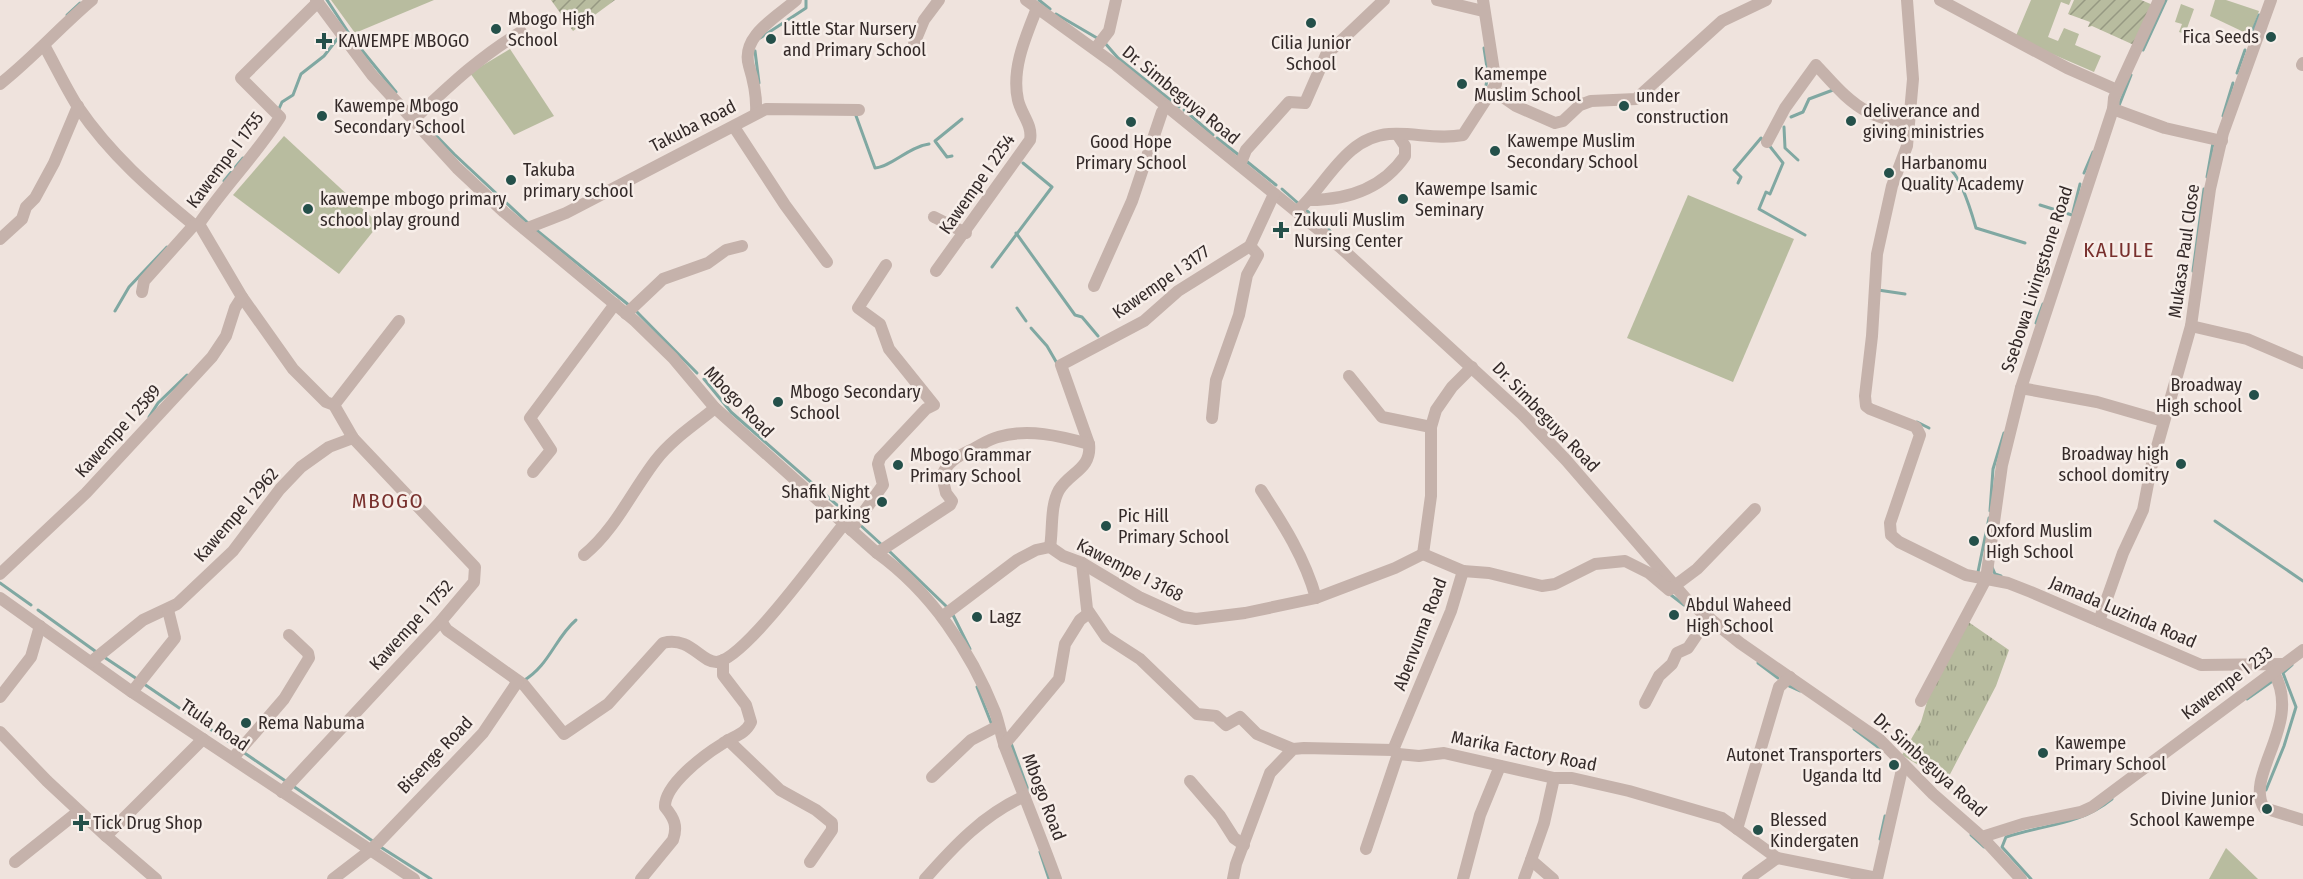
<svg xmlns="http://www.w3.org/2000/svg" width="2303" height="879" font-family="'Fira Sans Condensed',sans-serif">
<defs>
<pattern id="park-tufts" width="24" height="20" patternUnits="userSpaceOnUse" patternTransform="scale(1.5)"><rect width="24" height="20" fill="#b8bc9f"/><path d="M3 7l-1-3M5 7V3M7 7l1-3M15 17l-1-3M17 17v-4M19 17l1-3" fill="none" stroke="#969982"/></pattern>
<pattern id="garden-furrows" width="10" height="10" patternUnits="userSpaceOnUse" patternTransform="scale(1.5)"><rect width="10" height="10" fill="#b8bc9f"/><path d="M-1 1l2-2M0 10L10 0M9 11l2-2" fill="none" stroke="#969982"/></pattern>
</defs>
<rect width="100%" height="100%" fill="#efe3dd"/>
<g fill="#b8bc9f">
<polygon points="331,0 434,0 355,33"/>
<polygon points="2031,0 2071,0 2069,5 2061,2 2048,37 2058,41 2064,28 2079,34 2075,45 2101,56 2094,72 2015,38"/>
<polygon points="2215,0 2226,0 2259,11 2250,35 2210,16"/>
<polygon points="2181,4 2194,9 2185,34 2179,32 2182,24 2175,22"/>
<polygon points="510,49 554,116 514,135 470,73"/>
<polygon points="284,136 379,224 339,274 233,195"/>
<polygon points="1688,195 1794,239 1733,382 1627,338"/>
<polygon points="2226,848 2258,879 2209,879"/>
</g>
<polygon fill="url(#park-tufts)" points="1967,621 2009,650 1996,686 1946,782 1902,755 1921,722 1929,695"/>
<g fill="url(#garden-furrows)">
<polygon points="551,0 615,0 573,31"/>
<polygon points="2074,0 2141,0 2153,5 2134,45 2092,26 2088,27 2090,22 2068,14"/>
</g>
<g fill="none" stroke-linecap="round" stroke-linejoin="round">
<g stroke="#80a8a2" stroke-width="3">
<polyline points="327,0 352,38 396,92"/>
<polyline points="1039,0 1050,9"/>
<polyline points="1056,14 1097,38"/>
<polyline points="67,15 80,3"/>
<polyline points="760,38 806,8 806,0"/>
<polyline points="1104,42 1118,58 1179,107"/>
<polyline points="2248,42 2259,15"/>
<polyline points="1484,48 1488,74 1485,91"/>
<polyline points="2143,50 2166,0"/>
<polyline points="755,51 759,83"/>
<polyline points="2237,73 2245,50"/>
<polyline points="2118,108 2131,75"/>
<polyline points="1184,110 1185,111"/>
<polyline points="278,111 282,102 293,95 301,74 324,56 338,38"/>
<path d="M 855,113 L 875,168 C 891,167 908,147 929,144"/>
<polyline points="1190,115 1213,135"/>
<polyline points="2223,116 2233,83"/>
<polyline points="1791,117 1803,112 1809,99 1833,90"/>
<polyline points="420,119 454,154 528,223"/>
<polyline points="1784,127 1785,148 1798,160"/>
<polyline points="1217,138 1240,156"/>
<polyline points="1768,144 1783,163 1770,194 1766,192 1759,209 1805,235"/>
<polyline points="952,156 947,157 935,141 962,119"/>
<path d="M 1907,158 C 1920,160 1938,160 1949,168 C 1961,177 1972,214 1976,228 L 2025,243"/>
<polyline points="1245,160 1276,185"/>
<polyline points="2084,173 2093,152"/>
<polyline points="2207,177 2213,143"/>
<polyline points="224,181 243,158"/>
<polyline points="1738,183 1741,177 1734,170 1761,138 1763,140"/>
<polyline points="1282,189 1299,204"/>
<polyline points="2040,205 2072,215"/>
<polyline points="1307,211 1330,231"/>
<polyline points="2073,212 2080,184"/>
<polyline points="535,229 630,306"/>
<polyline points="1016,233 1075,315 1082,317 1098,336"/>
<polyline points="992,267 1052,187 1023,163"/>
<polyline points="2193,271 2204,189"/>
<polyline points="1878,290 1905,294"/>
<polyline points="1017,308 1026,321"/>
<polyline points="635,310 697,373"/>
<polyline points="115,311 129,287 167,247"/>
<polyline points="2036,323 2043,304"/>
<polyline points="1031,328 1047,346 1058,365"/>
<polyline points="704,379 731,412 853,519"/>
<polyline points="149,417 158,403 187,375"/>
<polyline points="1917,422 1929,428"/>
<polyline points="1990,511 1993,469 2004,433"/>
<polyline points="2215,521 2303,581"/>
<polyline points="858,523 882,545"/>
<polyline points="887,549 947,607"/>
<polyline points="1992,567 1995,574 2001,576"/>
<polyline points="1978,572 1989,518"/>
<polyline points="0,583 31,605"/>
<polyline points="1671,595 1684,605"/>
<polyline points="38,610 95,651"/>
<polyline points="953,615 970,649"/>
<polyline points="104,657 137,679"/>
<polyline points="1758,663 1778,678"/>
<path d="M 523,681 C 549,666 555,638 576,620"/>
<polyline points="144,684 235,746"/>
<polyline points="1789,686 1800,691"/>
<polyline points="977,687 992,725"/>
<polyline points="2247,699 2274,680"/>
<polyline points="1854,729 1882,750"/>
<polyline points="1011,743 1028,790"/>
<polyline points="243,752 287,782"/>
<polyline points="293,786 374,842"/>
<polyline points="2266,790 2284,746 2296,707 2283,673 2292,665"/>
<polyline points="1971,835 1984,847"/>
<polyline points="1880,839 1885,816"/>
<polyline points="379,846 431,879"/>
<polyline points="1040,852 1049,879"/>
<path d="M 2031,879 L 2002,847 L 2006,837 C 2045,824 2078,826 2112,799"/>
</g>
<g stroke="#c5b2ab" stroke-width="12">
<path d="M 316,0 L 372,75 L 457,168 L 504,212 L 635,321 L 673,358 L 715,408 L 877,553 C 931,592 970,650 995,712 C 999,723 1001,735 1005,747 C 1022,791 1040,835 1056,879"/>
<polyline points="1026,0 1116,65 1340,247 1522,414 1566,460 1688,601 1740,643 1880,740 1933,794 1982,837 2021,879"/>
<polyline points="1437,0 1483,11"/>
<polyline points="1907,0 1913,79 1907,146 1892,186 1877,254 1872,336 1865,396 1866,406 1870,409 1916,427 1920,435 1890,523 1891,535 1899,542 1966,575 2008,583 2031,592 2201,665 2283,664"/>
<polyline points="1940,0 2067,68 2117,90"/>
<polyline points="914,44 924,20 939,0"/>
<path d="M 45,47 C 56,67 66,88 78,107 C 110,154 150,189 194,225"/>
<polyline points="1095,49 1109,31 1116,0"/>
<polyline points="2302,65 2303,63"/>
<path d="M 0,84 C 33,58 60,27 92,0"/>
<polyline points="1493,90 1516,106 1555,123 1563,121 1580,105 1591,101 1636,99 1722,21 1766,0"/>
<polyline points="2113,109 2165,128 2222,141"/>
<path d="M 756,113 C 757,96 754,82 749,66 C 740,36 777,17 796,0"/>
<path d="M 413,120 C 447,88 480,56 521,32"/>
<polyline points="734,127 785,205 827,262"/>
<path d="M 1767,142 L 1785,108 L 1816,65 C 1832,82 1847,101 1868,112 C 1881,119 1895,120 1908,127"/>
<polyline points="1240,165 1246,150 1289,102 1305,103 1326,55 1384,0"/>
<path d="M 1309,200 C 1348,200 1383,188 1405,156 L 1405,146 L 1397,134"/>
<path d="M 1297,211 C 1326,186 1345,137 1389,134 C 1414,132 1436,140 1463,135 L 1496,84 L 1483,0"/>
<polyline points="934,217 966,233"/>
<polyline points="199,224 242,297 293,369 326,402 334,405 353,438 475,567 474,582 441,621 282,792"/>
<polyline points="525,229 566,213 766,109 859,110"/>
<polyline points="0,239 22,219 26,207 35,198 54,163 78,106"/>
<path d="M 936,271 L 1030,140 C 1033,125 1021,114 1018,100 C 1011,69 1026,36 1037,8"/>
<polyline points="1094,286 1132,201 1162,112 1167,106"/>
<path d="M 142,292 L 144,281 L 194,225 L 199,224 C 224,187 256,155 280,117 L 241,78 L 318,2"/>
<polyline points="626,314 663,279 708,263 726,250 742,246"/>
<polyline points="2191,326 2247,339 2303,363"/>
<polyline points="1349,376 1382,417 1431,427"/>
<polyline points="2021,388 2097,402 2163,421"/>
<polyline points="334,405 399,321"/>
<polyline points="1212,418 1216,380 1239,315 1247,275 1258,255 1250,246"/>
<polyline points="533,472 551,450 530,418 615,304"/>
<path d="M 1261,490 C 1283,524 1305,558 1316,598"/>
<polyline points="851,530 883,485 878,464 880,458 926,409 934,405 889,349 880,324 858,308 886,265"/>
<path d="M 1050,547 C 1053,530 1050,506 1059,490 C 1070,472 1092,469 1089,444 L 1061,365 L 1144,321 L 1178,291 L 1250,246 L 1274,194"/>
<path d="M 877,553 L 950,505 L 952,501 L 946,493 L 942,476 C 948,460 959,456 973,449 C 981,445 989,439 998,437 C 1028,428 1060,436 1089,444"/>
<polyline points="1423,554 1431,496 1431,427 1436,410 1452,387 1472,367"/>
<path d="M 584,555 C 615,530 632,491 656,460 C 672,439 696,424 715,408"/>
<polyline points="1082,563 1087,609 1106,637 1140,659 1197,714 1216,716 1226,725 1240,717 1257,734 1293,749"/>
<polyline points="1463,571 1489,573 1542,586 1555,584 1595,564 1625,561 1649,573 1669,590 1697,569 1755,509"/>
<polyline points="0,574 86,493 212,357 226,336 235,308 242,297"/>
<polyline points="0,598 132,692 414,879"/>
<polyline points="943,616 1017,560 1036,550 1050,547 1063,556 1082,563 1139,597 1183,617 1196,619 1245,613 1316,598 1395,568 1423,554"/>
<path d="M 441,621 L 447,630 L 524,685 L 564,734 L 608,704 L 663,643 C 691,636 701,663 717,662 C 746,658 823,549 845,523"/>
<polyline points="2099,621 2123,553 2143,510 2151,468 2191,326 2210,189 2223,133 2271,0"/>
<polyline points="91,662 143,620 177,604 233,551 280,489 301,467 329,447 353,438"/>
<path d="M 2274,673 C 2303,724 2244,774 2264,808 L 2303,820"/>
<polyline points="132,692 175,638 168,610"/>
<polyline points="0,697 31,657 40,626"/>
<polyline points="1921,701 1986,579 2002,465 2021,388 2113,109 2114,98 2159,0"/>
<polyline points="1645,703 1659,676 1672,664 1677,653 1688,648 1709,617"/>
<polyline points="0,732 47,781 106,836"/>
<polyline points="728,740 780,790 816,810 832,823 832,830 810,862"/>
<polyline points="1004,745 1059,679 1065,644 1080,620 1089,613"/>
<polyline points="1393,750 1451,611 1463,571 1423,554"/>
<polyline points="233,758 284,699 309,658 308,653 289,635"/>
<polyline points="932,777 971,740 998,726"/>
<polyline points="1190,781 1220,816 1234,838 1244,845"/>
<polyline points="1737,829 1779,687 1790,677"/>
<polyline points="1982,837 2023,824 2081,812 2092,807 2303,650"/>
<polyline points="1366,849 1398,754"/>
<polyline points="15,862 79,811"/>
<polyline points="156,879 106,836 203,739"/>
<polyline points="333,879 372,849 468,749 483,733 518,681"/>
<path d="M 641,879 L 673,840 C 678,826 674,818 665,807 C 664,785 704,755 722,744 C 733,736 745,735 751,722 L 746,705 L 723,675 L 723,660"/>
<path d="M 925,879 C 954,846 984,814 1025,796"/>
<polyline points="1233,879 1236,864 1270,773 1293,749 1304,748 1393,750 1398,754 1419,756 1444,753 1554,778 1572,778 1629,791 1722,818 1777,858 1877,878"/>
<polyline points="1463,879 1480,815 1500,766"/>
<polyline points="1524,879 1531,860"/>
<polyline points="1553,879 1531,860 1544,823 1554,778"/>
<polyline points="1748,879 1777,858"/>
<polyline points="1877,879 1903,765"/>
</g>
</g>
<g fill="#24504a" stroke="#f7eee9" stroke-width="2">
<circle cx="1311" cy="23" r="6"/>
<circle cx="496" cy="29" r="6"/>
<circle cx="2271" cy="37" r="6"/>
<circle cx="771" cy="39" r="6"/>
<path d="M321 32h6v6h6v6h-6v6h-6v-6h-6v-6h6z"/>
<circle cx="1462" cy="84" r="6"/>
<circle cx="1624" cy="106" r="6"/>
<circle cx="322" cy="116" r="6"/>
<circle cx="1851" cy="121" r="6"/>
<circle cx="1131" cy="122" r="6"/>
<circle cx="1495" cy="151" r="6"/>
<circle cx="1889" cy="173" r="6"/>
<circle cx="511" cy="180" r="6"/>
<circle cx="1403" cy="199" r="6"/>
<circle cx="308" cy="209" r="6"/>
<path d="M1278 221h6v6h6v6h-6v6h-6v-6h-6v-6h6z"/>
<circle cx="2254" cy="395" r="6"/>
<circle cx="778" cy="402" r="6"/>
<circle cx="2181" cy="464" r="6"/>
<circle cx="898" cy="465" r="6"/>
<circle cx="882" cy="502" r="6"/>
<circle cx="1106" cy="526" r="6"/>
<circle cx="1974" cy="541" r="6"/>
<circle cx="1674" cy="615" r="6"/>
<circle cx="977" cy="617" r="6"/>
<circle cx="246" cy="723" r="6"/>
<circle cx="2043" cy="753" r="6"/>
<circle cx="1894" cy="765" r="6"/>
<circle cx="2267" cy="809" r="6"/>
<path d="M78 814h6v6h6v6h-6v6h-6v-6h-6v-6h6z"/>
<circle cx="1758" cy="830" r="6"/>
</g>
<g text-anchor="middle" stroke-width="5" stroke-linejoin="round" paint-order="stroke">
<g font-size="18" fill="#342a29" stroke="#f7eee9" text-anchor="start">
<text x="508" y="25">Mbogo High<tspan x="508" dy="21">School</tspan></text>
<text x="783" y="35">Little Star Nursery<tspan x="783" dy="21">and Primary School</tspan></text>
<text x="2259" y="43" text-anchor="end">Fica Seeds</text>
<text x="338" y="47">KAWEMPE MBOGO</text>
<text x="1311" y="49" text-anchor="middle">Cilia Junior<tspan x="1311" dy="21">School</tspan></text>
<text x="1474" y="80">Kamempe<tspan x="1474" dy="21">Muslim School</tspan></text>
<text x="1636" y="102">under<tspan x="1636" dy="21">construction</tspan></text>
<text x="334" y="112">Kawempe Mbogo<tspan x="334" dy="21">Secondary School</tspan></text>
<text x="1863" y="117">deliverance and<tspan x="1863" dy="21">giving ministries</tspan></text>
<text x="1507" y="147">Kawempe Muslim<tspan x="1507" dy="21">Secondary School</tspan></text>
<text x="1131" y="148" text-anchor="middle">Good Hope<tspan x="1131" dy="21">Primary School</tspan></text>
<text x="1901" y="169">Harbanomu<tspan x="1901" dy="21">Quality Academy</tspan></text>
<text x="523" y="176">Takuba<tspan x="523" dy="21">primary school</tspan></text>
<text x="1415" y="195">Kawempe Isamic<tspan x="1415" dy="21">Seminary</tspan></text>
<text x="320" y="205">kawempe mbogo primary<tspan x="320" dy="21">school play ground</tspan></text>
<text x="1294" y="226">Zukuuli Muslim<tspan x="1294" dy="21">Nursing Center</tspan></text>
<text x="2242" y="391" text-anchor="end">Broadway<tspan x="2242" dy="21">High school</tspan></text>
<text x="790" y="398">Mbogo Secondary<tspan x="790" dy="21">School</tspan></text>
<text x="2169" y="460" text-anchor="end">Broadway high<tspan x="2169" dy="21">school domitry</tspan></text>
<text x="910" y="461">Mbogo Grammar<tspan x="910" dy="21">Primary School</tspan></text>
<text x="870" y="498" text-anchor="end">Shafik Night<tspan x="870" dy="21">parking</tspan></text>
<text x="1118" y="522">Pic Hill<tspan x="1118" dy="21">Primary School</tspan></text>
<text x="1986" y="537">Oxford Muslim<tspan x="1986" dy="21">High School</tspan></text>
<text x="1686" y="611">Abdul Waheed<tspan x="1686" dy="21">High School</tspan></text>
<text x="989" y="623">Lagz</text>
<text x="258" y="729">Rema Nabuma</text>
<text x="2055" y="749">Kawempe<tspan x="2055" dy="21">Primary School</tspan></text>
<text x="1882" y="761" text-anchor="end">Autonet Transporters<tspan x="1882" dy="21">Uganda ltd</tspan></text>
<text x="2255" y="805" text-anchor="end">Divine Junior<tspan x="2255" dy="21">School Kawempe</tspan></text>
<text x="1770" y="826">Blessed<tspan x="1770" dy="21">Kindergaten</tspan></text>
<text x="93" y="829">Tick Drug Shop</text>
</g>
<g font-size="18" fill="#342a29" stroke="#f7eee9">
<text transform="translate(1181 95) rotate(39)" y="6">Dr. Simbeguya Road</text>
<text transform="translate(693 126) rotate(-27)" y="6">Takuba Road</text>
<text transform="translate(225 160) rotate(-53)" y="6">Kawempe I 1755</text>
<text transform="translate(977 184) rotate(-55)" y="6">Kawempe I 2254</text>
<text transform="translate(2184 251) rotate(-82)" y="6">Mukasa Paul Close</text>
<text transform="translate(2037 279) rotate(-72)" y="6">Ssebowa Livingstone Road</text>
<text transform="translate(1161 282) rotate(-35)" y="6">Kawempe I 3177</text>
<text transform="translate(739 402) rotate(46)" y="6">Mbogo Road</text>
<text transform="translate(1546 417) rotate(46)" y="6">Dr. Simbeguya Road</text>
<text transform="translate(118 431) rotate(-48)" y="6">Kawempe I 2589</text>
<text transform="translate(236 515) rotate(-49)" y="6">Kawempe I 2962</text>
<text transform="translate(1130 570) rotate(27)" y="6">Kawempe I 3168</text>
<text transform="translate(2123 612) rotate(23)" y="6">Jamada Luzinda Road</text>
<text transform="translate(411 625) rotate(-48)" y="6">Kawempe I 1752</text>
<text transform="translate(1420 634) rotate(-69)" y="6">Abenvuma Road</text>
<text transform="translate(2227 683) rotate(-37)" y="6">Kawempe I 233</text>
<text transform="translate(215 725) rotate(34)" y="6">Ttula Road</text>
<text transform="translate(1524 751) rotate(11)" y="6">Marika Factory Road</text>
<text transform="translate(435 755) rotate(-46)" y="6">Bisenge Road</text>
<text transform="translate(1930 765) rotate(42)" y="6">Dr. Simbeguya Road</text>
<text transform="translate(1044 797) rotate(69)" y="6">Mbogo Road</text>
</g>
<g font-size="21" letter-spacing="1.5" fill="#78302d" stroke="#f7eee9">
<text x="2119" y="257">KALULE</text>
<text x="388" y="508">MBOGO</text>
</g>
</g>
</svg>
